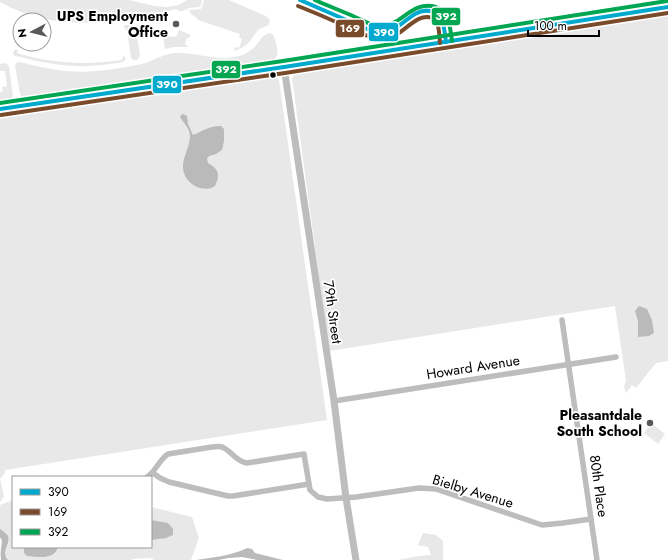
<svg xmlns="http://www.w3.org/2000/svg" width="668" height="560" font-family="Jost,sans-serif">
<rect width="100%" height="100%" fill="#fff"/>
<g fill="#e8e8e8">
<path d="M 0,0 L 129,0 L 155,6 L 167,7 L 179,5 L 187,0 L 201,0 L 202,2 L 200,7 L 188,8 L 187,10 L 185,9 L 183,11 L 179,11 L 176,9 L 161,13 L 159,14 L 126,19 L 123,16 C 118,16 115,20 109,21 C 72,26 33,21 0,2 Z"/>
<path d="M 203,0 L 229,0 L 266,16 L 270,20 C 269,28 263,26 258,30 C 252,37 251,42 242,48 L 235,51 L 234,50 L 235,47 L 239,48 L 242,39 L 239,37 L 240,34 L 198,20 L 197,18 L 191,14 L 189,10 L 201,9 L 204,1 Z"/>
<polygon points="668,16 668,361 656,363 636,388 632,385 626,393 624,386 626,381 615,306 329,351 292,78 297,72 574,31 642,17"/>
<polygon points="124,25 132,25 135,27 136,31 140,55 139,58 137,60 133,60 131,58 127,31 124,27"/>
<polygon points="179,30 191,35 189,38 187,38 185,44 188,46 188,47 174,47 165,49 163,37 163,36 176,37"/>
<path d="M 269,33 L 272,34 L 274,36 C 278,51 282,58 265,65 L 116,89 L 71,94 L 27,100 L 23,98 L 20,94 L 15,66 L 16,63 L 19,62 C 32,65 44,68 58,70 C 84,74 112,70 137,65 C 151,63 161,54 175,53 C 200,52 221,64 245,54 L 254,48 L 263,36 Z"/>
<path d="M 15,49 L 18,50 L 17,53 C 53,64 85,65 122,60 L 123,56 L 125,57 L 126,59 C 123,64 115,63 109,64 C 89,67 69,67 49,63 C 38,62 27,58 15,56 L 13,54 L 13,53 Z"/>
<path d="M 6,63 L 9,66 L 13,97 C 11,104 6,105 0,106 L 0,92 L 3,92 L 2,87 L 7,86 L 5,71 L 0,71 L 0,64 Z"/>
<polygon points="275,75 279,80 327,420 5,470 5,473 0,479 4,496 0,502 0,117"/>
<polygon points="651,423 665,434 658,444 644,433"/>
<path d="M 13,500 L 13,547 L 151,547 L 151,507 L 192,517 L 199,538 L 191,560 L 154,560 L 151,558 L 132,559 L 131,560 L 8,560 C 0,546 19,543 0,529 L 0,505 Z"/>
<polygon points="423,533 436,535 443,541 443,559 444,560 398,560 418,556 431,555 428,547 418,545"/>
</g>
<g fill="#bababa">
<path d="M 183,114 L 187,116 L 188,124 L 193,135 C 202,131 211,125 221,126 L 224,129 L 224,141 L 222,150 L 216,154 L 209,156 L 207,159 L 208,163 C 218,169 221,174 215,186 C 209,190 204,189 197,187 C 193,185 190,183 187,179 C 177,164 189,152 190,137 C 190,128 184,124 180,117 L 181,115 Z"/>
<polygon points="639,306 647,309 652,320 654,333 649,336 638,337 638,321 635,311"/>
<polygon points="151,520 168,523 173,529 173,535 166,538 151,540"/>
<path d="M 0,529 C 3,531 6,533 8,536 C 11,545 1,550 8,560 L 1,560 C 0,554 1,547 2,541 L 0,537 Z"/>
<path d="M 24,547 L 58,547 C 54,560 40,557 27,556 L 24,553 Z"/>
<path d="M 247,548 L 252,549 L 255,553 L 283,560 L 257,560 L 242,557 L 229,558 L 218,560 L 196,560 C 214,557 231,556 247,548 Z"/>
</g>
<g fill="none" stroke-linecap="round" stroke-linejoin="round">
<g stroke="#bdbdbd" stroke-width="5.5">
<polyline points="562,320 597,560"/>
<polyline points="334,401 616,357"/>
<polyline points="153,473 160,478 169,482 228,496 233,496 309,484"/>
<path d="M 147,477 C 156,471 159,460 168,454 L 212,447 C 215,447 218,446 222,447 C 232,451 235,461 247,463 L 304,454 L 310,490 L 318,497 L 327,499 L 356,497 L 419,488 L 436,489 L 542,525 L 563,523 L 591,519"/>
</g>
<polyline stroke="#bdbdbd" stroke-width="7" points="284,67 334,401 346,498 356,560"/>
<polyline stroke="#bfbfbf" stroke-width="8" points="0,109 284,67 668,7"/>
<g stroke="#fff" stroke-width="7">
<g id="bus-1">
<path d="M 300,0 L 367,29 C 374,32 381,33 389,31 C 399,28 406,19 415,14 C 420,11 425,10 430,11 C 445,15 444,30 446,42"/>
<polyline points="0,109 284,67 668,7"/>
</g>
</g>
<g stroke="#fff" stroke-width="7">
<g id="bus-2">
<path d="M 298,6 C 313,12 328,18 342,25 C 355,30 369,39 383,38 C 388,38 393,36 397,34 C 408,28 419,13 432,18 C 440,22 439,35 440,43"/>
<polyline points="1,115 285,73 668,13"/>
</g>
</g>
<g stroke="#fff" stroke-width="7">
<g id="bus-3">
<path d="M 315,0 C 328,6 342,11 355,17 C 363,21 372,26 381,26 C 402,26 411,0 436,7 C 450,13 450,28 452,41"/>
<polyline points="0,103 283,61 667,1"/>
</g>
</g>
<use href="#bus-1" stroke="#00a9ce" stroke-width="4"/>
<use href="#bus-2" stroke="#7a4b2a" stroke-width="4"/>
<use href="#bus-3" stroke="#00a651" stroke-width="4"/>
</g>
<g fill="#595959" stroke="#fff" stroke-width="1.5">
<circle cx="176" cy="24" r="4"/>
<circle cx="650" cy="423" r="4"/>
</g>
<circle fill="#000" stroke="#fff" stroke-width="1.5" cx="273" cy="75" r="3.5"/>
<g text-anchor="middle" stroke-width="3.5" stroke-linejoin="round" paint-order="stroke">
<g font-size="14" font-weight="bold" fill="#000" stroke="#fff" text-anchor="end">
<text x="168" y="21">UPS Employment<tspan x="168" dy="16">Office</tspan></text>
<text x="642" y="420">Pleasantdale<tspan x="642" dy="16">South School</tspan></text>
</g>
<g font-size="14" fill="#000" stroke="#fff">
<text transform="translate(333 312) rotate(82)" y="5">79th Street</text>
<text transform="translate(473 367) rotate(-9)" y="5">Howard Avenue</text>
<text transform="translate(599 486) rotate(82)" y="5">80th Place</text>
<text transform="translate(473 491) rotate(17)" y="5">Bielby Avenue</text>
</g>
</g>
<g stroke="#fff" stroke-width="1.5">
<rect x="431" y="7" width="30" height="19" rx="4" fill="#00a651"/>
<rect x="335" y="19" width="30" height="19" rx="4" fill="#7a4b2a"/>
<rect x="368" y="22" width="31" height="20" rx="4" fill="#00a9ce"/>
<rect x="211" y="60" width="30" height="19" rx="4" fill="#00a651"/>
<rect x="152" y="75" width="30" height="19" rx="4" fill="#00a9ce"/>
</g>
<g font-size="11" text-anchor="middle" font-weight="bold" fill="#fff">
<text x="446" y="20">392</text>
<text x="350" y="32">169</text>
<text x="384" y="36">390</text>
<text x="226" y="73">392</text>
<text x="167" y="88">390</text>
</g>
<rect x="12" y="476" width="140" height="72" fill="#ffffff" stroke="#999999"/>
<rect x="20" y="489" width="20" height="6" fill="#00a9ce" stroke="#999999"/>
<text x="48" y="496" font-size="12" fill="#000000">390</text>
<rect x="20" y="509" width="20" height="6" fill="#7a4b2a" stroke="#999999"/>
<text x="48" y="516" font-size="12" fill="#000000">169</text>
<rect x="20" y="529" width="20" height="6" fill="#00a651" stroke="#999999"/>
<text x="48" y="536" font-size="12" fill="#000000">392</text>
<g transform="translate(32 32) rotate(263)"><circle r="19" fill="#ffffff" stroke="#999999"/>
<path d="M0-3L7 15L0 10L-7 15Z" fill="#595959"/>
<text y="-6" font-size="11" font-weight="bold" text-anchor="middle" fill="#000000">N</text>
</g>
<path d="M528 30v6h71v-6" fill="none" stroke="#000000" stroke-width="2"/>
<text x="534" y="30" font-size="12" fill="#000000" stroke="#ffffff" stroke-width="3" paint-order="stroke">100 m</text>
</svg>
